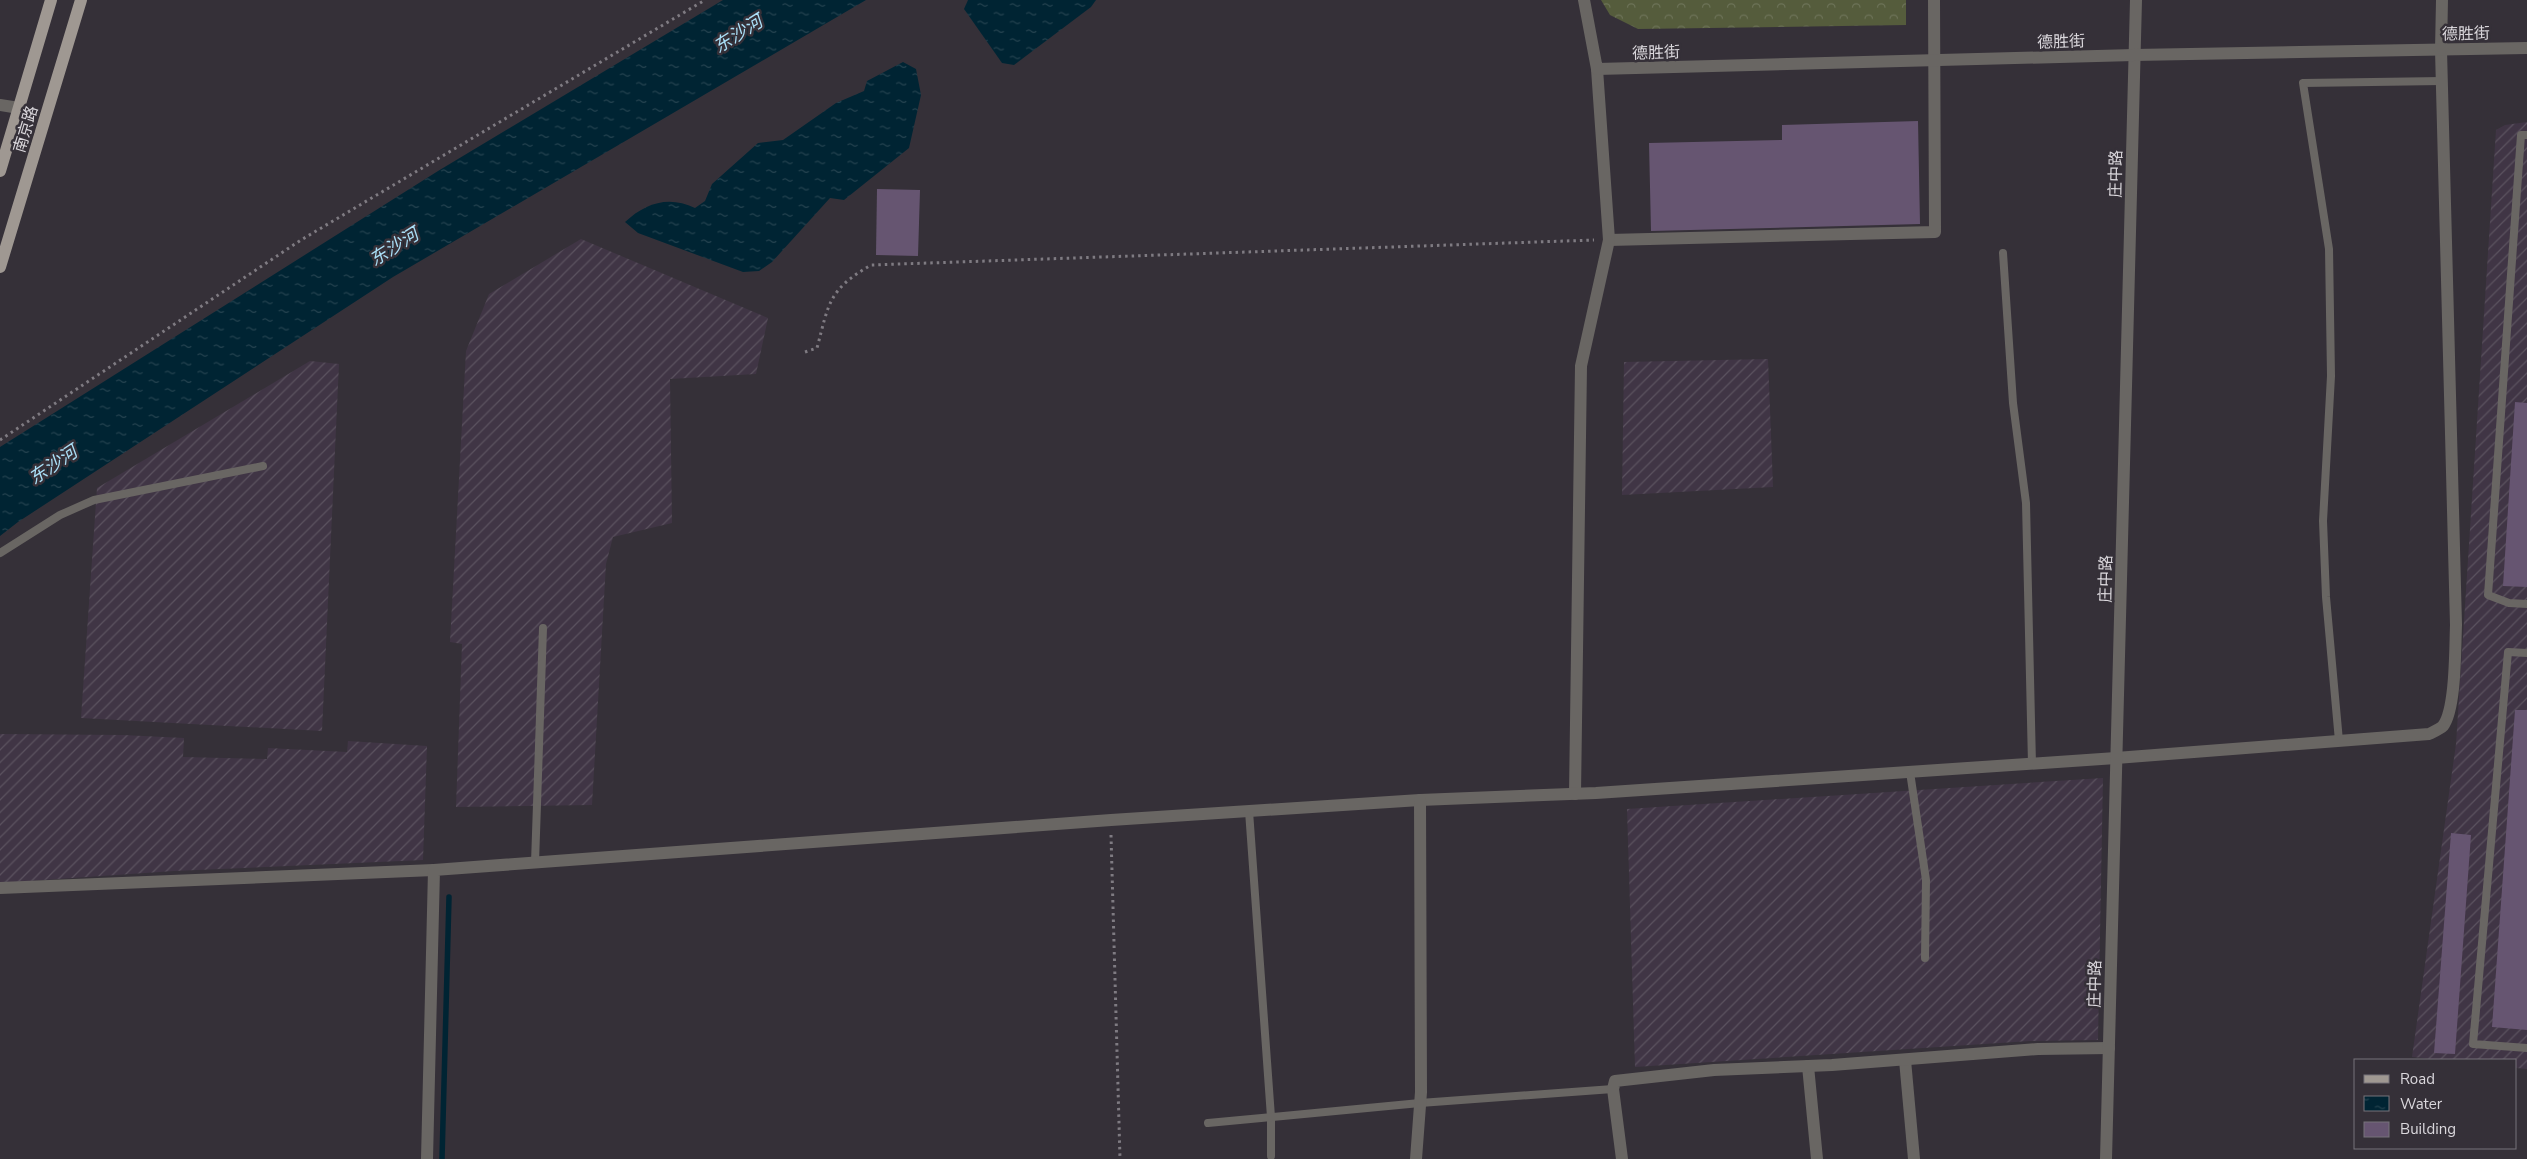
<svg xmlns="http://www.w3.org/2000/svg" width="2527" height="1159" font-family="'Nunito Sans','Noto Sans SC',sans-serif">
<defs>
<pattern id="industrial-furrows" width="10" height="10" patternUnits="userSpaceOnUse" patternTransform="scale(1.25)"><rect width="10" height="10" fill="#403545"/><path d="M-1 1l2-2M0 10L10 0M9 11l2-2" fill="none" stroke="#5b525f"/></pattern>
<pattern id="forest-crowns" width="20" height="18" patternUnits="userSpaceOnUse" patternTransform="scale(1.25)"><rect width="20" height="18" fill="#555c3c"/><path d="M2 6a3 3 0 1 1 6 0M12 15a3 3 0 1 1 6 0" fill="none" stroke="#6d7358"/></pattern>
<pattern id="water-ripples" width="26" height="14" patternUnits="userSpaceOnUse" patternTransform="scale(1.25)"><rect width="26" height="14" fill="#002433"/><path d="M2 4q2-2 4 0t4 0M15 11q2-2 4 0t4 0" fill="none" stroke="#254350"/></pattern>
</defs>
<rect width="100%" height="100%" fill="#353038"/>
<g fill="url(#industrial-furrows)">
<polygon points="2527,122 2527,1069 2516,1068 2516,1060 2443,1060 2412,1057 2456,744 2496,130 2505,125"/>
<polygon points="581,239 768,318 756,374 670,379 672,523 613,537 606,564 592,805 456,807 462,644 450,642 466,351 489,294"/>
<polygon points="1768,359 1773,487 1622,495 1624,362"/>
<polygon points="310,361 339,364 322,731 81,718 97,488"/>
<polygon points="0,734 123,735 184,738 183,757 267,759 268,748 347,752 348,741 427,746 423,860 174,871 0,883"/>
<polygon points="2103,778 2098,1040 2030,1041 1635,1067 1627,809"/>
</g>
<polygon fill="url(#forest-crowns)" points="1601,0 1906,0 1906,25 1638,29 1610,15"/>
<g fill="url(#water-ripples)">
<polygon points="723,0 866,0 393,277 18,522 0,536 0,447 438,171"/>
<polygon points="968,0 1096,0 1091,7 1014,65 1002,63 964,9"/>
<path d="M 903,62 L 916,69 L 921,95 L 909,148 L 844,200 L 830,198 L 772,262 L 759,271 L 743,272 L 638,233 L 625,222 C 645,203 669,195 695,208 L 705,201 L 712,184 L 758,143 L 783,140 L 836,103 L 864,91 L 867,81 Z"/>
</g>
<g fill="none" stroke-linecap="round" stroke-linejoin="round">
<polyline stroke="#002433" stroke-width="5.5" points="442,1159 449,897"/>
</g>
<g fill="#665571">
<polygon points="1918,121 1920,224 1651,231 1649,143 1782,140 1782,125"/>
<polygon points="877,189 920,190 918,256 876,255"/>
<polygon points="2515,402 2527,403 2527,587 2503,586"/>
<polygon points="2515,710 2527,710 2527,1030 2492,1027"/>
<polygon points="2451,833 2471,835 2455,1054 2434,1053"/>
</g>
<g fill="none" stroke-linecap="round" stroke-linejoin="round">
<g stroke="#7f7b82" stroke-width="3" stroke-dasharray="2.5 4" stroke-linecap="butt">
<path d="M 805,352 L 817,348 C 829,303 828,290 871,265 L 1594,240"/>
<polyline points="0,440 301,240 705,0"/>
<polyline points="1111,835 1120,1159"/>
</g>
<g stroke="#696663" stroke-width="8">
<polyline points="2527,135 2521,135 2488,595 2509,603 2527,604"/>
<polyline points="2003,253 2013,403 2026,503 2032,764"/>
<polyline points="0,553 60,515 94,500 263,466"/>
<polyline points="2527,653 2508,652 2473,1044 2527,1048"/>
<polyline points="2339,741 2326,597 2323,521 2331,376 2329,249 2303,83 2442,81"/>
<polyline points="1910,772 1926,880 1925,958"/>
<polyline points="1249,811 1271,1117 1271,1156"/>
<polyline points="535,863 543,628"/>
<polyline points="1208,1123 1420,1103 1613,1089"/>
</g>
<g stroke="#696663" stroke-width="12">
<polyline points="0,105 19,108"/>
<polyline points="1609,240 1935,232 1934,0"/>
<polyline points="1575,794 1581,366 1609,240 1597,69"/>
<polyline points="0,888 434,870"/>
<polyline points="1905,1060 1914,1159"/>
<polyline points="1808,1066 1817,1159"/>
<path d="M 427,1159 L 434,870 L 1111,820 L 1420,800 L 1596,793 L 2116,758 L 2429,734 C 2433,732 2440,729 2443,726 C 2456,709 2455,648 2456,625 L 2441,50 L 2442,0"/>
<polyline points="1416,1159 1421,1092 1420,800"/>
<polyline points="1622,1159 1613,1089 1615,1081 1714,1070 1832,1065 2038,1049 2109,1048"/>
<polyline points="2106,1159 2136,0"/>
</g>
<polyline stroke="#696663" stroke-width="12" points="1584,0 1597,69 2134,55 2527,48"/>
<g stroke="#9f9892" stroke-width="12">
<polyline points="0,171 51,0"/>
<polyline points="0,267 81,0"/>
</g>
</g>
<g text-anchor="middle" stroke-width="5" stroke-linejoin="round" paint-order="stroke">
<g font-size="16" fill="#dad7dc" stroke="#353038">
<text transform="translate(2466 33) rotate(-1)" y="6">德胜街</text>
<text transform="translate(2061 41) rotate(-2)" y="6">德胜街</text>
<text transform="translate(1656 52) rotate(-2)" y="6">德胜街</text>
<text transform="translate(25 129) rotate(-73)" y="6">南京路</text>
<text transform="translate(2115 174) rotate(-89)" y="6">庄中路</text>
<text transform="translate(2105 579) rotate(-89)" y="6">庄中路</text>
<text transform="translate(2094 984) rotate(-89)" y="6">庄中路</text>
</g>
<g font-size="18" font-style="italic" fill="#aadff7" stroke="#353038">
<text transform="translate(738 34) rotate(-32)" y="6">东沙河</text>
<text transform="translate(394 247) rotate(-32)" y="6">东沙河</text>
<text transform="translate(53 465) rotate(-34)" y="6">东沙河</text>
</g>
</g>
<rect x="2354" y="1059" width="162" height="90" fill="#353038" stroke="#77737a"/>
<rect x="2364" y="1075" width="25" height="8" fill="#9f9892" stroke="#77737a"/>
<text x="2400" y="1084" font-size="15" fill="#dad7dc">Road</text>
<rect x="2364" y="1096" width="25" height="15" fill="url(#water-ripples)" stroke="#77737a"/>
<text x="2400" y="1109" font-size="15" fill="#dad7dc">Water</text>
<rect x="2364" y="1122" width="25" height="15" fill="#665571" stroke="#77737a"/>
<text x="2400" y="1134" font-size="15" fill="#dad7dc">Building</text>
</svg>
